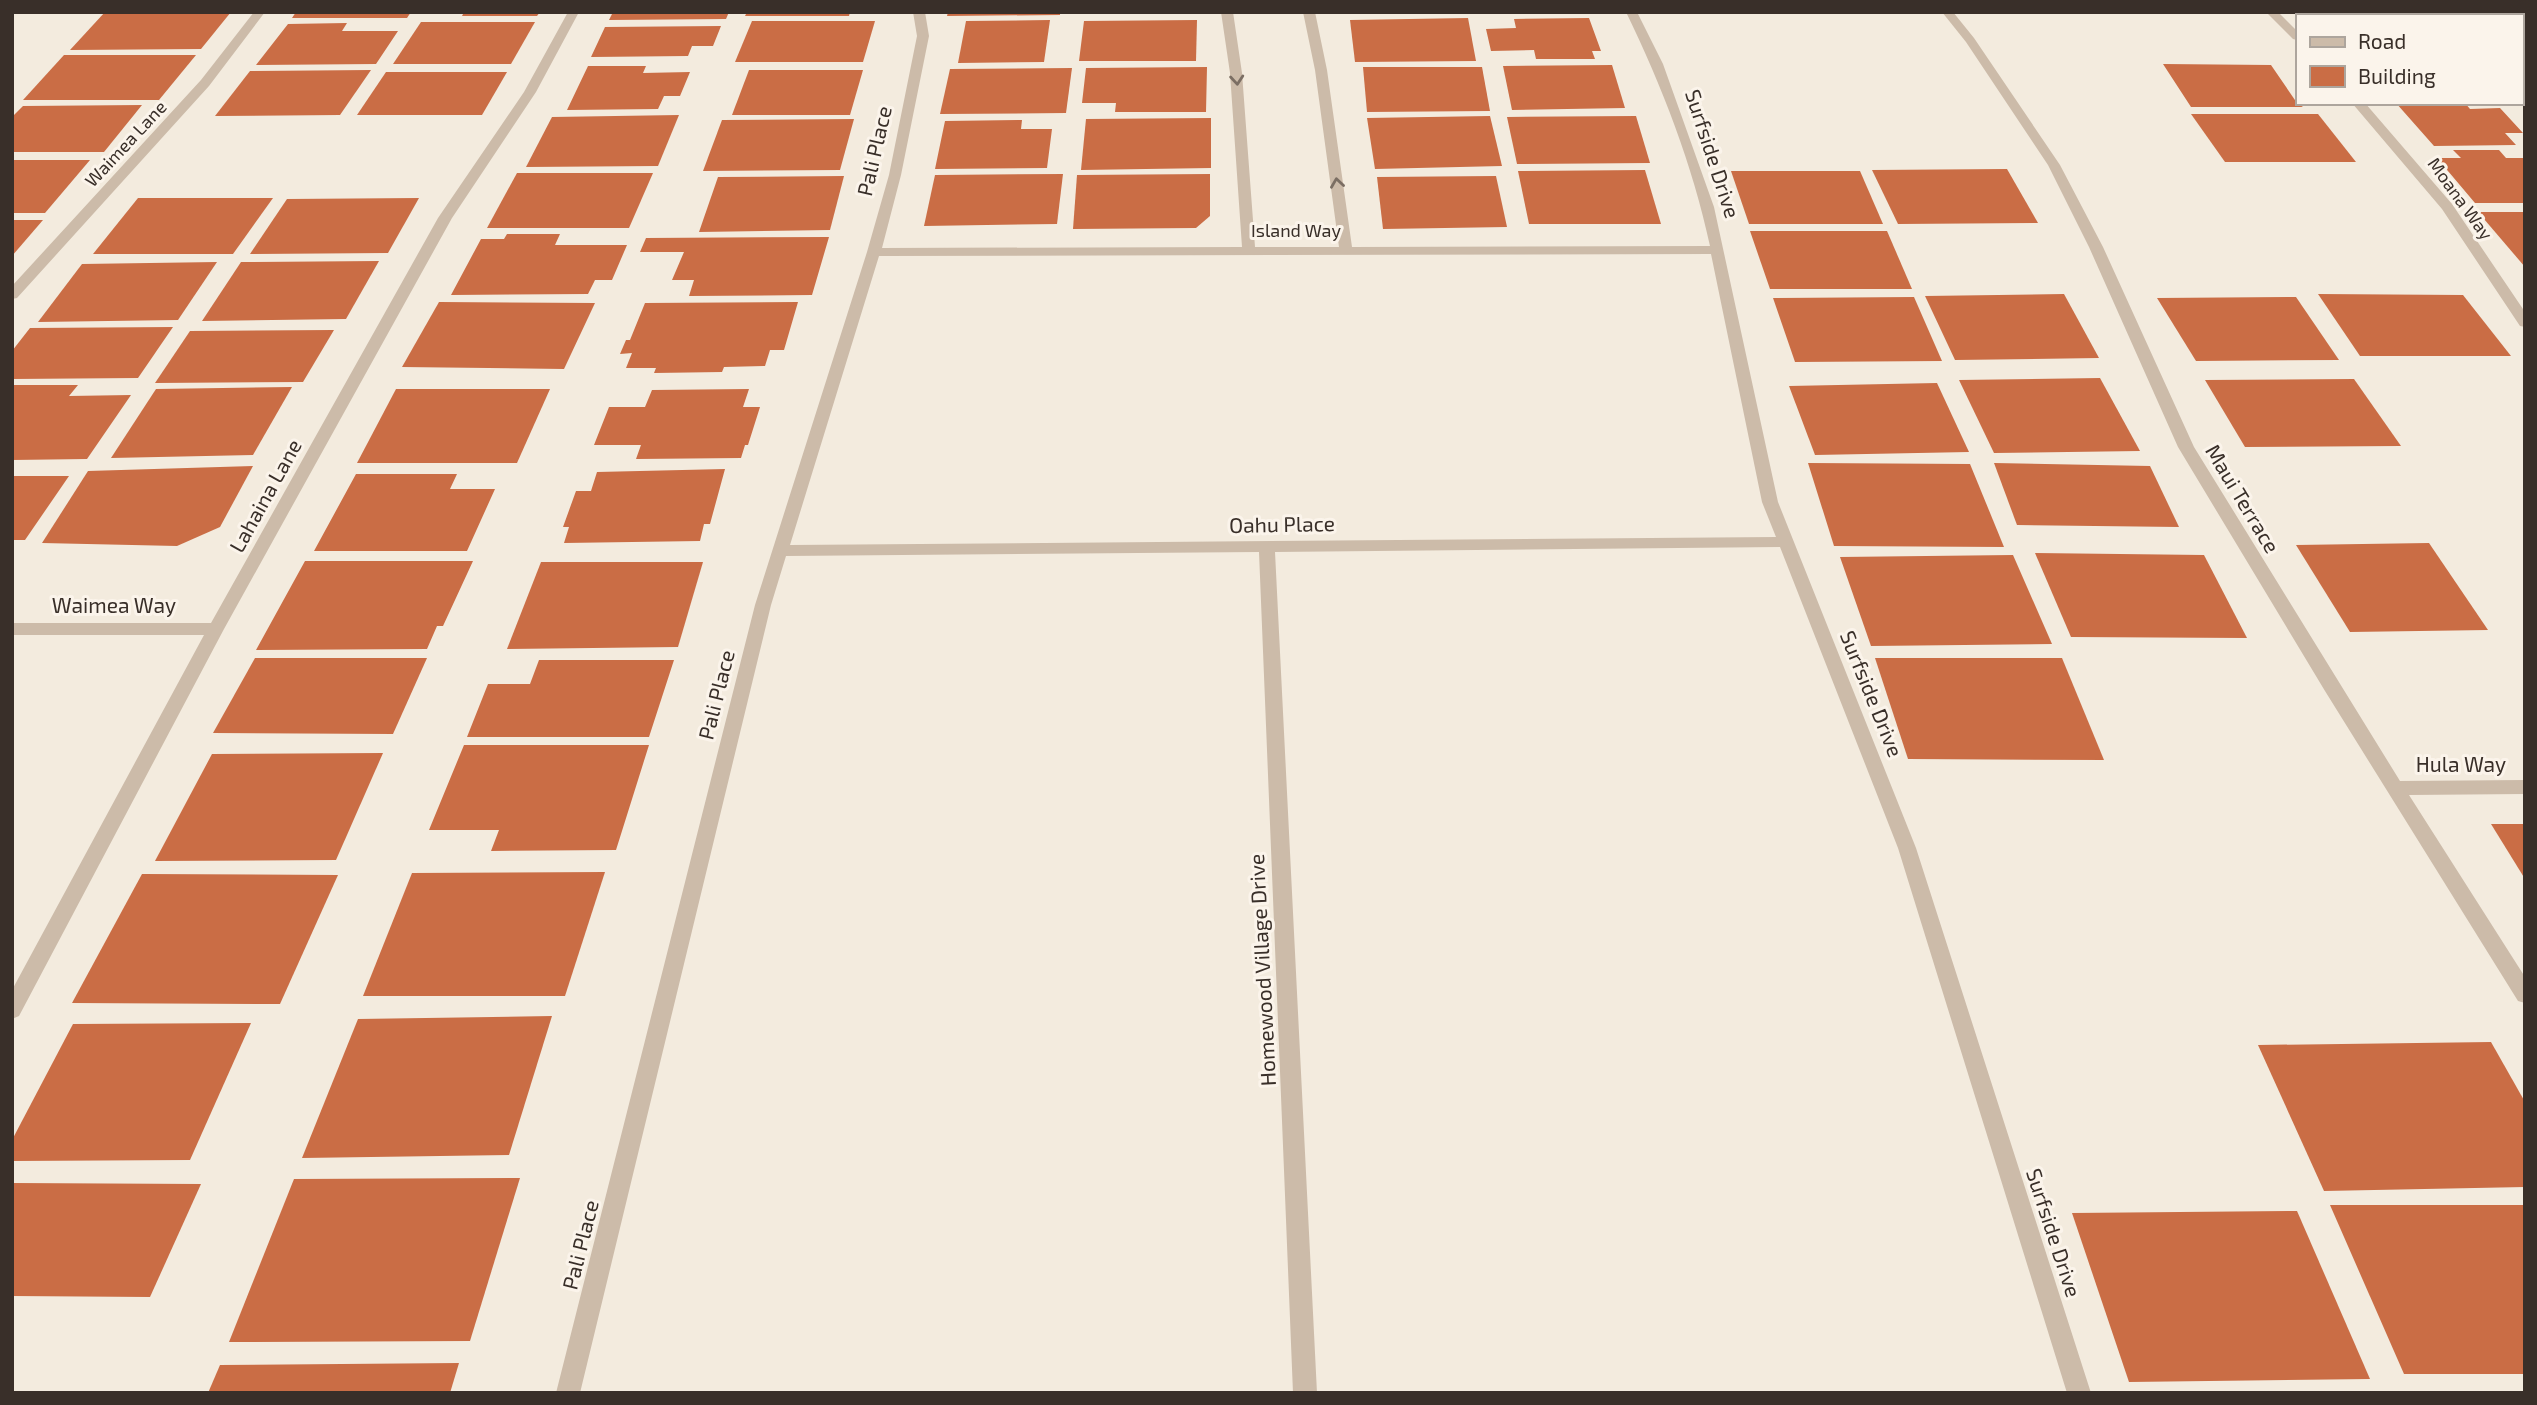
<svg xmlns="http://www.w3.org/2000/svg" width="2537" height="1405" font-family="'Exo 2',sans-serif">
<rect width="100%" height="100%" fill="#f3ebde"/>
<g fill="#ca6d45">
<polygon points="105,12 231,12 201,49 70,50"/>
<polygon points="296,12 411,12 407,18 292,18"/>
<polygon points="464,12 540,12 537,16 462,16"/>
<polygon points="613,12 729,12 726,19 609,20"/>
<polygon points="747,12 850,12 849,16 745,16"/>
<polygon points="948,12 1060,12 1060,15 947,16"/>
<polygon points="2297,12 2397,12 2401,16 2300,16"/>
<polygon points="2464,12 2525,12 2525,50 2521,50 2521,16 2468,16"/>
<polygon points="1468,18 1476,61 1355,62 1350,20"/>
<polygon points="1589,18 1601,51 1592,51 1595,59 1536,59 1534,50 1491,51 1486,29 1516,28 1514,19"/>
<polygon points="1050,20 1044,62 958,63 966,21"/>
<polygon points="1197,20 1196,61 1079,61 1084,21"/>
<polygon points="752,21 875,21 863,62 735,62"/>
<polygon points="421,22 535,22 511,64 393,64"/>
<polygon points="347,23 342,31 398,31 376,64 256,65 288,24"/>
<polygon points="721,26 713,46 692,46 688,56 591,57 605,27"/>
<polygon points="64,55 196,55 159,100 23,100"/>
<polygon points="2163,64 2271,65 2297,103 2303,107 2191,107"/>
<polygon points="1612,65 1625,108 1512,110 1503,66"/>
<polygon points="588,66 646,66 643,73 690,72 680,96 664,96 658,109 567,110"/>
<polygon points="1207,67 1206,112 1115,112 1116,103 1082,103 1086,68"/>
<polygon points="1363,67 1482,67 1490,111 1367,112"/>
<polygon points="1072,68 1066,113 940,114 950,69"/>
<polygon points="371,70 340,115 215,116 250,71"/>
<polygon points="749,70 863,70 850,115 732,115"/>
<polygon points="386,72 507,72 482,115 357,115"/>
<polygon points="2396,103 2465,103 2470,109 2500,108 2523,133 2505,133 2516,145 2434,146"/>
<polygon points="142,105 104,152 12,152 12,117 23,106"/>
<polygon points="2191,114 2318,114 2356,162 2225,162"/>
<polygon points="679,115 658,166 526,167 552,117"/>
<polygon points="1490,116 1502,166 1375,169 1367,118"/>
<polygon points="1636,116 1650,163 1517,164 1507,117"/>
<polygon points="1211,118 1211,168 1081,170 1086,119"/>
<polygon points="854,119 840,170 703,171 722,120"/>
<polygon points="1022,120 1021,129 1052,129 1047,168 935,169 945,121"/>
<polygon points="2453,150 2499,150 2506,158 2525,158 2525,203 2475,203 2437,158 2461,158"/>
<polygon points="12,160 90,160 45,213 12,213"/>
<polygon points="2007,169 2038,223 1898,224 1872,170"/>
<polygon points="1645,170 1661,224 1529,224 1518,171"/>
<polygon points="1731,171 1860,171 1883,224 1749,224"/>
<polygon points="517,173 653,173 629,228 487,228"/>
<polygon points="1063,174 1057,224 924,226 935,175"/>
<polygon points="1210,174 1210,216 1196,228 1073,229 1077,175"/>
<polygon points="844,176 830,230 699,232 718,177"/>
<polygon points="1496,176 1507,227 1383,229 1377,177"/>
<polygon points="138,198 273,198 233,254 93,254"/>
<polygon points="419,198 388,253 250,254 287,199"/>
<polygon points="2478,212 2525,212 2525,267"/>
<polygon points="12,220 43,220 12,256"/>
<polygon points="1750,231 1887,231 1912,289 1770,289"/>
<polygon points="507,234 560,234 555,245 627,245 612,280 595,280 588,294 451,295 481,239 504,239"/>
<polygon points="829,237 812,295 689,296 694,280 672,280 684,252 640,252 646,238"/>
<polygon points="379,261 346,319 202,321 241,262"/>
<polygon points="217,262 178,320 38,322 82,264"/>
<polygon points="2064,294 2099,358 1955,360 1925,296"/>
<polygon points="2318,294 2463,295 2511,356 2360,356"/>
<polygon points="1914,297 1942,361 1795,362 1773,298"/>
<polygon points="2296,297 2339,360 2196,361 2157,298"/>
<polygon points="439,302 595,303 564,369 402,367"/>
<polygon points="798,302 784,350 770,350 765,366 724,367 722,372 654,373 656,368 626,368 632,353 620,354 626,340 630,340 645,303"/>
<polygon points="173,327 138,378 12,379 12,351 30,328"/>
<polygon points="334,330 303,382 155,383 190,331"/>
<polygon points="2100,378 2140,451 1994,453 1959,380"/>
<polygon points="2354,379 2401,446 2245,447 2205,380"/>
<polygon points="1937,383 1969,452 1815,455 1789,386"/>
<polygon points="12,385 78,385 69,396 131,395 87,459 12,460"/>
<polygon points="292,387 253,455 111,458 156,389"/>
<polygon points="396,389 550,389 517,463 357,463"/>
<polygon points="749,389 743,407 760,407 748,445 745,445 741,458 636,459 641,445 594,445 609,407 645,407 652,390"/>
<polygon points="1808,463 1970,464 2004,547 1834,546"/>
<polygon points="1994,463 2150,466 2179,527 2017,525"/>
<polygon points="253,466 220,527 177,546 42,543 88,471"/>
<polygon points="725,469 710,524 704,524 700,541 564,543 569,527 563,527 576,491 591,491 597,472"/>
<polygon points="356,474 457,474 450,489 495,489 467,551 314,551"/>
<polygon points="12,476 69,476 25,540 12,540"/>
<polygon points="2429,543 2488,630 2350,632 2296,545"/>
<polygon points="2035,553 2204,555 2247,638 2071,637"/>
<polygon points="2013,555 2052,644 1871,646 1840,557"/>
<polygon points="305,561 473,561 443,626 437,626 427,649 256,650"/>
<polygon points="541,562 703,562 678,647 507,649"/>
<polygon points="255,658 427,658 393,734 213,733"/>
<polygon points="1875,658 2062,658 2104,760 1908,759"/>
<polygon points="539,660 674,660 649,737 467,737 488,684 530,684"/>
<polygon points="464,745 649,745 616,850 491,851 499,830 429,830"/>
<polygon points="383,753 336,860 155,861 212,754"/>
<polygon points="2491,824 2525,824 2525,879"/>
<polygon points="605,872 565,996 363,996 412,873"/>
<polygon points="142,874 338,875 280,1004 72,1003"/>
<polygon points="552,1016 509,1155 302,1158 358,1019"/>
<polygon points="251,1023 190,1160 12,1161 12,1140 73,1024"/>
<polygon points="2491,1042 2525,1102 2525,1187 2324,1191 2258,1045"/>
<polygon points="520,1178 470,1341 229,1342 294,1179"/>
<polygon points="12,1183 201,1184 150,1297 12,1296"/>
<polygon points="2330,1205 2525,1205 2525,1374 2404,1374"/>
<polygon points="2297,1211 2370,1379 2129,1382 2072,1213"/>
<polygon points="459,1363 450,1393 208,1393 220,1365"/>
</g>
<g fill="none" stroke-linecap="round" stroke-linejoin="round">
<g fill="#ccbba9" fill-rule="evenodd">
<polygon points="254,12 265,12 209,86 17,298 12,299 12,286 201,80"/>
<polygon points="568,12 579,12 536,92 452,218 224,629 19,1016 12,1019 12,990 204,635 12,635 12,623 211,623 438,218 524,92"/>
<path d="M 913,12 L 925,12 L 929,36 L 901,175 L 882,248 L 1242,247 L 1230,73 L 1221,12 L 1233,12 L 1242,73 L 1255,247 L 1339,247 L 1315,70 L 1303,12 L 1315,12 L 1327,70 L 1352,247 L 1710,246 C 1693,166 1662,86 1626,12 L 1637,12 L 1663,64 L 1714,207 L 1778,502 L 1916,848 L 2091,1393 L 2067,1393 L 1898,848 L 1780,547 L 1275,552 L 1317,1393 L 1293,1393 L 1259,552 L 786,556 L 771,605 L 580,1393 L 556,1393 L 755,605 L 867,252 L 889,175 L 917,36 ZM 1711,254 L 1762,502 L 1776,537 L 790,545 L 879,256 Z"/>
<polygon points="1942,12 1953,12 1974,38 2060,165 2103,247 2194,447 2400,781 2525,780 2525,794 2409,795 2525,977 2525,1003 2518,1001 2325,691 2178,447 2089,247 2048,165 1966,42"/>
<polygon points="2266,12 2278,12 2297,31 2297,40 2293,39"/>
<polygon points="2352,103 2365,103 2452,204 2525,312 2525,327 2520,326 2442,209"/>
</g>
</g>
<defs><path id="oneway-chevron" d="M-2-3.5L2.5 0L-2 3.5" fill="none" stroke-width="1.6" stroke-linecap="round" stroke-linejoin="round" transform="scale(1.75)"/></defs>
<g stroke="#7b6e63">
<use href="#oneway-chevron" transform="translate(1237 80) rotate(85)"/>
<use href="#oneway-chevron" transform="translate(1337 183) rotate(-98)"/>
</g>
<g text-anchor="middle" stroke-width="6" stroke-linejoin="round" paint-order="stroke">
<g font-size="18" fill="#392f29" stroke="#fbf4eb">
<text transform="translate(126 144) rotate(-47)" y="6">Waimea Lane</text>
<text transform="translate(2460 199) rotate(54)" y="6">Moana Way</text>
<text x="1296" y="237">Island Way</text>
</g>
<g font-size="21" fill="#392f29" stroke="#fbf4eb">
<text transform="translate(875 151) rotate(-77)" y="7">Pali Place</text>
<text transform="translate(1712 154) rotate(72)" y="7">Surfside Drive</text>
<text transform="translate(266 496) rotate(-61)" y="7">Lahaina Lane</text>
<text transform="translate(2242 499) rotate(59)" y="7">Maui Terrace</text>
<text transform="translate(1282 525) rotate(-1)" y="7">Oahu Place</text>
<text x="114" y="613">Waimea Way</text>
<text transform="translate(1871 694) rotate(68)" y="7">Surfside Drive</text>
<text transform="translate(717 695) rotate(-76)" y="7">Pali Place</text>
<text x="2461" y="772">Hula Way</text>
<text transform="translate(1263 970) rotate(-93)" y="7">Homewood Village Drive</text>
<text transform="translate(2053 1233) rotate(72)" y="7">Surfside Drive</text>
<text transform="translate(581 1245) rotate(-76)" y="7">Pali Place</text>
</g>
</g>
<rect width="2537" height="1405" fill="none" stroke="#392f29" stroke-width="28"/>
<rect x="2296" y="14" width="228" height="91" fill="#fbf4eb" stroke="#ada59d" stroke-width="2"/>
<rect x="2310" y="37" width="35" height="10" fill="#ccbba9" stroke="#ada59d" stroke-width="2"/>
<text x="2358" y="49" font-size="21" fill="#392f29">Road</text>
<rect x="2310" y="66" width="35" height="21" fill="#ca6d45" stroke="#ada59d" stroke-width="2"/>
<text x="2358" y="84" font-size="21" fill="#392f29">Building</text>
</svg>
